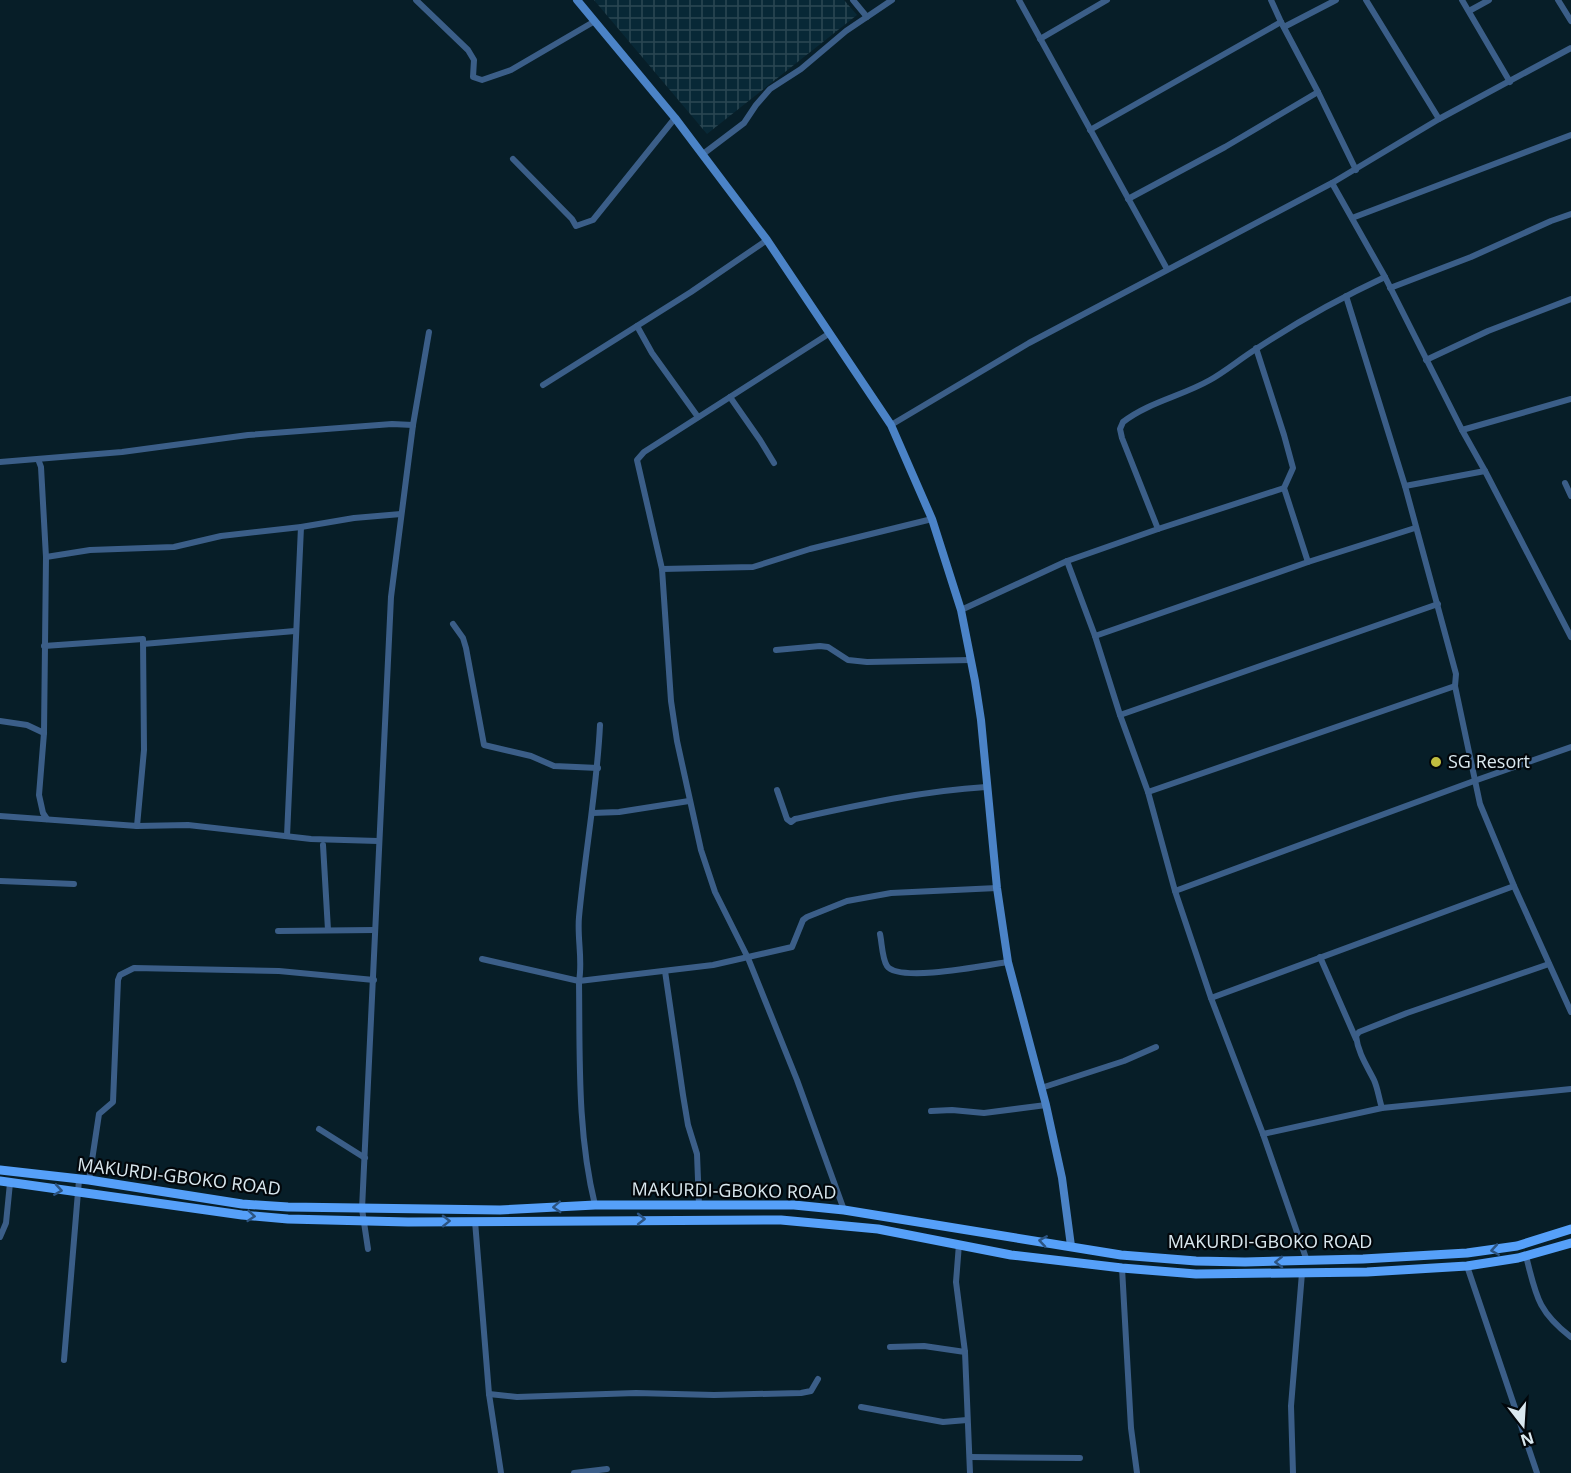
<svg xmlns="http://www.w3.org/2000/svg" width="1571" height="1473" font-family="'Open Sans',sans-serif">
<defs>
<pattern id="industrial-grid" width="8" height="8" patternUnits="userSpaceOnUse" patternTransform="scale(1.5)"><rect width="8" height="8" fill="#082836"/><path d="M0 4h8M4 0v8" fill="none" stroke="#2b4753"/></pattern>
</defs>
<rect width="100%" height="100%" fill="#071e28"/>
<polygon fill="url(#industrial-grid)" points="594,0 844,0 857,15 707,134"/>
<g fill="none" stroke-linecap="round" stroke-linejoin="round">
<g stroke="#3b5e88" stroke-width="6">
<polyline points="416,0 468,50 474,60 473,77 482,80 511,70 595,21"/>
<polyline points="853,0 867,17"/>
<polyline points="1019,0 1167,269"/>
<polyline points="1271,0 1281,22 1318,92 1356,170"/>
<polyline points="1366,0 1439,119"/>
<polyline points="1462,0 1510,82"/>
<polyline points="1558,0 1571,21"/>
<polyline points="1469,11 1489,0"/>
<polyline points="1284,27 1336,0"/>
<polyline points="1040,39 1107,0"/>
<polyline points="1090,130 1281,22"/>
<polyline points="703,154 744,123 756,105 770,89 801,69 846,31 892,0"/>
<polyline points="513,159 572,219 576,226 593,220 675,118"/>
<polyline points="1332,183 1385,277 1462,430 1485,471 1571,637"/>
<polyline points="1128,199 1225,147 1318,92"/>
<polyline points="1352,218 1571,135"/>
<polyline points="1390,288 1471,257 1551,221 1571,214"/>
<polyline points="1346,296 1405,486 1456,674 1455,686 1480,804 1514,886 1571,1012"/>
<polyline points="637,326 652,353 698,417"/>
<polyline points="830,333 644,452 637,460 662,569 671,701 677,741 701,850 715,892 748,958 797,1080 844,1210"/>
<polyline points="1256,348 1284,435 1293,468 1284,488 1308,562"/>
<polyline points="1426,360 1488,331 1571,299"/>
<polyline points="543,385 691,292 767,240"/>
<polyline points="730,397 760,440 774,463"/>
<polyline points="891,425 1029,343 1332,183 1439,119 1571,48"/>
<polyline points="1462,430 1571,399"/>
<polyline points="38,459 41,467 46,557 44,733 39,795 43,813 47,819"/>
<polyline points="0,462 122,452 248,435 392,424 413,425"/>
<polyline points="1565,483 1571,496"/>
<polyline points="1405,486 1485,471"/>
<path d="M 1158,529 L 1122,438 L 1120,429 L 1123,422 C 1149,402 1182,396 1210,380 C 1226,371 1240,359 1256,349 C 1297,322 1340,298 1385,277"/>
<polyline points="46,557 90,550 174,547 221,536 301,527 354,518 401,514"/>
<polyline points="1067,561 1095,636 1120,715 1148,792 1175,891 1211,998 1263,1134 1307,1261"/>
<polyline points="662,569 753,567 810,549 932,519"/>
<polyline points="961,610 1067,561 1158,529 1284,488"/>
<polyline points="453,624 463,638 466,648 484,745 531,756 554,766 598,768"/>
<polyline points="1095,636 1308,562 1415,528"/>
<polyline points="143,644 295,631"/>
<polyline points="44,646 143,639 144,750 137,826"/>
<polyline points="776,650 820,646 828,647 848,660 867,662 971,660"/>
<polyline points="1120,715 1438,604"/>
<polyline points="0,721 27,725 44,733"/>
<path d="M 777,790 L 787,819 L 791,822 L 795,819 C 859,805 921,791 986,787"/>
<polyline points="1148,792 1455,686"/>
<polyline points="592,813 619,812 689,801"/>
<polyline points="0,816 137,826 188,825 311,839 378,841"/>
<polyline points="287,836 301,527"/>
<polyline points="323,845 328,930"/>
<polyline points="0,881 74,884"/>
<polyline points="1175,891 1474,781 1571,747"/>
<polyline points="278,931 375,930"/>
<path d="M 880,934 C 882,943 882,958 887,966 C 899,983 987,965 1008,962"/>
<polyline points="1320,957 1356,1039"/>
<polyline points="482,959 579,981 713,965 792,947 803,920 807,917 847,901 891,893 997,888"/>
<polyline points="665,971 683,1095 688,1125 697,1154 699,1205"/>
<polyline points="1211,998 1514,886"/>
<polyline points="1041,1088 1124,1061 1156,1047"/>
<path d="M 1382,1108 C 1379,1099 1378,1089 1374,1080 C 1367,1066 1358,1053 1356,1036 L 1359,1032 L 1407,1013 L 1549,964"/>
<polyline points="931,1111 952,1110 984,1113 1046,1105"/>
<polyline points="319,1129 365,1158"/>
<polyline points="1263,1134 1382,1108 1571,1089"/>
<polyline points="89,1180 99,1114 113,1102 118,980 120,975 134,968 279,971 374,980"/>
<path d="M 595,1205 C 577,1132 580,1056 579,981 C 583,960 577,939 579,917 C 585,853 597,789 600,725"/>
<polyline points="475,1221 489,1394 501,1473"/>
<polyline points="0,1237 6,1223 10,1183"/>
<polyline points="959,1244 956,1282 965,1352 970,1473"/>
<polyline points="368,1249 362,1209 391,597 413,425 429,332"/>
<path d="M 1526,1256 C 1536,1295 1537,1311 1571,1337"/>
<polyline points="1467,1266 1537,1473"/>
<polyline points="1122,1268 1131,1428 1137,1473"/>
<polyline points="890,1347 924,1346 965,1352"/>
<polyline points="64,1360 79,1180"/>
<polyline points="489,1394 517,1397 636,1393 714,1395 801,1393 811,1391 818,1379"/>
<polyline points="861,1407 943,1422 967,1420"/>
<polyline points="970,1457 1080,1458"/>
<polyline points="574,1473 607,1469"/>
<polyline points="1293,1473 1291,1406 1302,1273"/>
</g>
<polyline stroke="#4b83c7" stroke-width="8" points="577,0 675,118 767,240 891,425 932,519 961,610 975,681 981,720 997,888 1008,962 1046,1105 1062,1178 1071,1246"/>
<g stroke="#56a0f9" stroke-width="9">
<polyline points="0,1170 89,1180 242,1204 288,1207 500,1210 595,1205 794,1205 844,1210 1121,1255 1196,1261 1245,1262 1363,1259 1467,1253 1517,1246 1571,1229"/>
<polyline points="0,1181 242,1215 288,1219 408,1222 781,1220 878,1229 1011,1255 1122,1268 1196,1274 1367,1272 1467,1266 1518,1258 1571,1243"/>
</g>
</g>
<defs><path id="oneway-chevron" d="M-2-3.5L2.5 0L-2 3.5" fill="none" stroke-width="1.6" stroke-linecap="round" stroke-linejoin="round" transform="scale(1.5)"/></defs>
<g stroke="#2c5482">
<use href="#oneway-chevron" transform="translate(58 1190) rotate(9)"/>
<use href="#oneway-chevron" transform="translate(557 1207) rotate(177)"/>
<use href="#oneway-chevron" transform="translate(251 1216) rotate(5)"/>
<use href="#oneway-chevron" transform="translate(641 1219)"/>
<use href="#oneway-chevron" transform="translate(446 1221) rotate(-1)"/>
<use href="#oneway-chevron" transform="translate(1043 1241) rotate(-171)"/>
<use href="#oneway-chevron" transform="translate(1495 1250) rotate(171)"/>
<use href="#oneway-chevron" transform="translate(1279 1262) rotate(179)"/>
</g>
<circle fill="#c1be40" stroke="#02070b" stroke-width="2" cx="1436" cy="762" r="6"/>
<g text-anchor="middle" stroke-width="4.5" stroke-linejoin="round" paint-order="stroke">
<g font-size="18" fill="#dae8ef" stroke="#02070b" text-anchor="start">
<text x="1448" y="768">SG Resort</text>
</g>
<g font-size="18" fill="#dae8ef" stroke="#02070b">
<text transform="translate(179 1177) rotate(7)" y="6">MAKURDI-GBOKO ROAD</text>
<text transform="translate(734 1191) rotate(1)" y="6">MAKURDI-GBOKO ROAD</text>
<text x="1270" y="1248">MAKURDI-GBOKO ROAD</text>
</g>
</g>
<g transform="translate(1523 1425) rotate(163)" stroke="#02070b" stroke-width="4.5" paint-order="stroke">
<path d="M0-4.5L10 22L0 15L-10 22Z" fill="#dae8ef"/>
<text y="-9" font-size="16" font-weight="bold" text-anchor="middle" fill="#dae8ef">N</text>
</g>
</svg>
